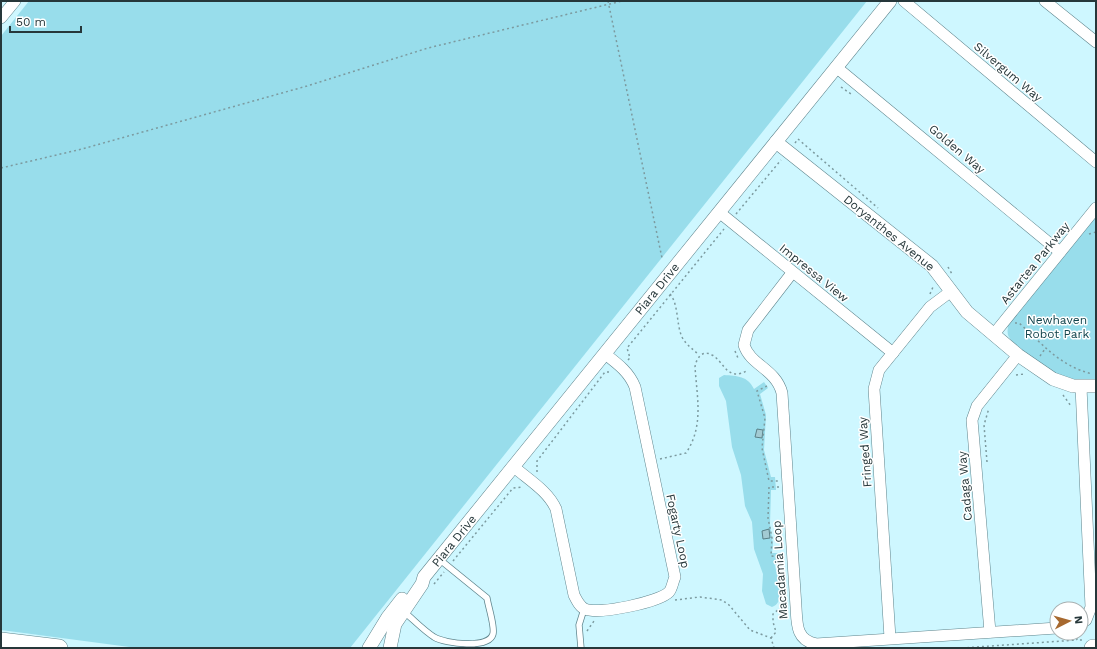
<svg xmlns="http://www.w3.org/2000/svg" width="1097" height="649" font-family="'Work Sans',sans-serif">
<rect width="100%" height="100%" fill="#cef7ff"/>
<g fill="#98ddeb">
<polygon points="29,1 867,1 350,648 137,648 1,630 1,36"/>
<path d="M 1096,215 L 1096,380 C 1085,380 1073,380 1062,377 C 1050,373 1012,346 1008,335 C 1007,331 1008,326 1009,322 Z"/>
<path d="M 724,375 C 737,376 748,376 754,389 L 764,382 L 768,388 L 760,394 L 766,415 L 764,450 L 771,477 L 775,477 L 776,490 L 771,490 L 770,524 L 773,544 L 772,553 L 780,553 L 780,560 L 774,560 C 775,571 788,602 772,607 L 766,604 L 762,591 L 763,574 L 754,549 L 752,522 L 745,506 L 741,475 L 732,447 L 726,401 L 719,386 L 719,378 Z"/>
</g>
<g fill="#a3cbd3" stroke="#5a8087">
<polygon points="757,429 763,430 762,438 755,437"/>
<polygon points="769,529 770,538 763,539 762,531"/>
</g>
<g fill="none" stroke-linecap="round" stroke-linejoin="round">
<g stroke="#5f858d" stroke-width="7">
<g id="service">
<path d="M 403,611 C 413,619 423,630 434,637 C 446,644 489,649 493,634 C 495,626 488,606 487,598 L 439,559"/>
<polyline points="581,648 579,625 584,609"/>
</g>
</g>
<g stroke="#5f858d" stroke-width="12">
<g id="minor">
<polyline points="904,1 1096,162"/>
<polyline points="1045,1 1096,42"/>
<polyline points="1,18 15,1"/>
<polyline points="836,67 1060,252"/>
<polyline points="719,212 893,353"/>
<path d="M 792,273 L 748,330 L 744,345 C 750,365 776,369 782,393 L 796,607 C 797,624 796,640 816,644 L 1057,628"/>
<polyline points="994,334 1096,208"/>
<polyline points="1081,387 1091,607 1086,620 1081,623"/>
<path d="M 514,467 C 529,480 548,491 556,509 L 574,595 C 577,601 580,607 585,609 C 599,615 659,602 669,592 C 672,589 673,581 675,577 L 635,387 C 629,372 618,364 605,354"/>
<polyline points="990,632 972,420 977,406 1018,355"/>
<polyline points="890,638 874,389 879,370 930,307 950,292"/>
</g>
</g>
<g stroke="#5f858d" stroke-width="14">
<g id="tertiary">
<polyline points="776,142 932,266 967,312 1018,355 1053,379 1073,386 1096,386"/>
<polyline points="369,648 388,617 402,599"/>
<polyline points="390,648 395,624 422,584 424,577 890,1"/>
</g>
</g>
<g stroke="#5f858d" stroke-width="18">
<g id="primary">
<polyline points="1,641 59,648"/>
<polyline points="1093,648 1096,648"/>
</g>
</g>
<g stroke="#7c9a9f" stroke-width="1.5" stroke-dasharray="2 3" stroke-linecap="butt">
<polyline points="608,1 662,258"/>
<polyline points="841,87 851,94"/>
<polyline points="795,143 798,139 878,208"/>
<polyline points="1,168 82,149 307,86 428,48 622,1"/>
<polyline points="736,214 781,160"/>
<polyline points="1089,234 1096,232"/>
<polyline points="948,267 952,274"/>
<path d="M 670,294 C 679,305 676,324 682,337 C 686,345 693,349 699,355"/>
<polyline points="930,294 933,287"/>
<path d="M 1015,323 L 1019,323 C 1044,345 1058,365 1092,374"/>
<polyline points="735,351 738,358"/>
<polyline points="1040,356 1045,349"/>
<polyline points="628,360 630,358 627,348 724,229"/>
<polyline points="1016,375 1024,374"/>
<polyline points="767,386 757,391 765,418 762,448 769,481 778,481"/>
<polyline points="1063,395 1071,406"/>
<path d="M 660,459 L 686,453 C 704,426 697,398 695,367 C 696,359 702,349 712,355 C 724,361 727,383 748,370"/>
<polyline points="987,462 984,425 989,408"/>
<polyline points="537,472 537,461 605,372 612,372"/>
<polyline points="779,487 769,487 768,518 772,538 771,556 783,557"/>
<polyline points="453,561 513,488 522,487"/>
<polyline points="434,584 444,572"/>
<polyline points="675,600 700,597 722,600 729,605 750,630 771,638 774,648"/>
<polyline points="587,631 594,621"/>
<polyline points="1076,633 1077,640 1082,640"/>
<polyline points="771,638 776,632 773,622 773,614 779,609 786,609"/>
<polyline points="962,648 1077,640"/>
</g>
<use href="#service" stroke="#fff" stroke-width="5.5"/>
<use href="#minor" stroke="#fff" stroke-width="11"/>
<use href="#tertiary" stroke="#fff" stroke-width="13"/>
<use href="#primary" stroke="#fff" stroke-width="17"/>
</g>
<g text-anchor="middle" stroke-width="3" stroke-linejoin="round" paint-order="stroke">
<g font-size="12" fill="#26373a" stroke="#fff">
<text transform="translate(1008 72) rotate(40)" y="4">Silvergum Way</text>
<text transform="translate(957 149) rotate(40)" y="4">Golden Way</text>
<text transform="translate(889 233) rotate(39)" y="4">Doryanthes Avenue</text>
<text transform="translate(1035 263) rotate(-51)" y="4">Astartea Parkway</text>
<text transform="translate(814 273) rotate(39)" y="4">Impressa View</text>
<text transform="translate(657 289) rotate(-51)" y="4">Piara Drive</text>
<text transform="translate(865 452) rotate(-94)" y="4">Fringed Way</text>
<text transform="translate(965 486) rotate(-95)" y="4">Cadaga Way</text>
<text transform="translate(678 531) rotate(78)" y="4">Fogarty Loop</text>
<text transform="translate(454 541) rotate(-51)" y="4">Piara Drive</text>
<text transform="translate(780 570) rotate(-94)" y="4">Macadamia Loop</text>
</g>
<g font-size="12" fill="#12454d" stroke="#fff">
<text x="1057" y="324">Newhaven<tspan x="1057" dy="14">Robot Park</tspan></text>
</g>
</g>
<rect width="1097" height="649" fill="none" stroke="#26373a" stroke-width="4"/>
<g transform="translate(1069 621) rotate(84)"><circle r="19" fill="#ffffff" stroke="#a8afb0"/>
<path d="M0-3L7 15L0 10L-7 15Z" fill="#a7692f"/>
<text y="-6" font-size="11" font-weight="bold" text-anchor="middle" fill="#26373a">N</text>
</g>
<path d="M10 26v6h71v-6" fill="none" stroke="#26373a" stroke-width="2"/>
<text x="16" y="26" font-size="12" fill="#26373a" stroke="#ffffff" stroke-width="3" paint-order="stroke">50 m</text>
</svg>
